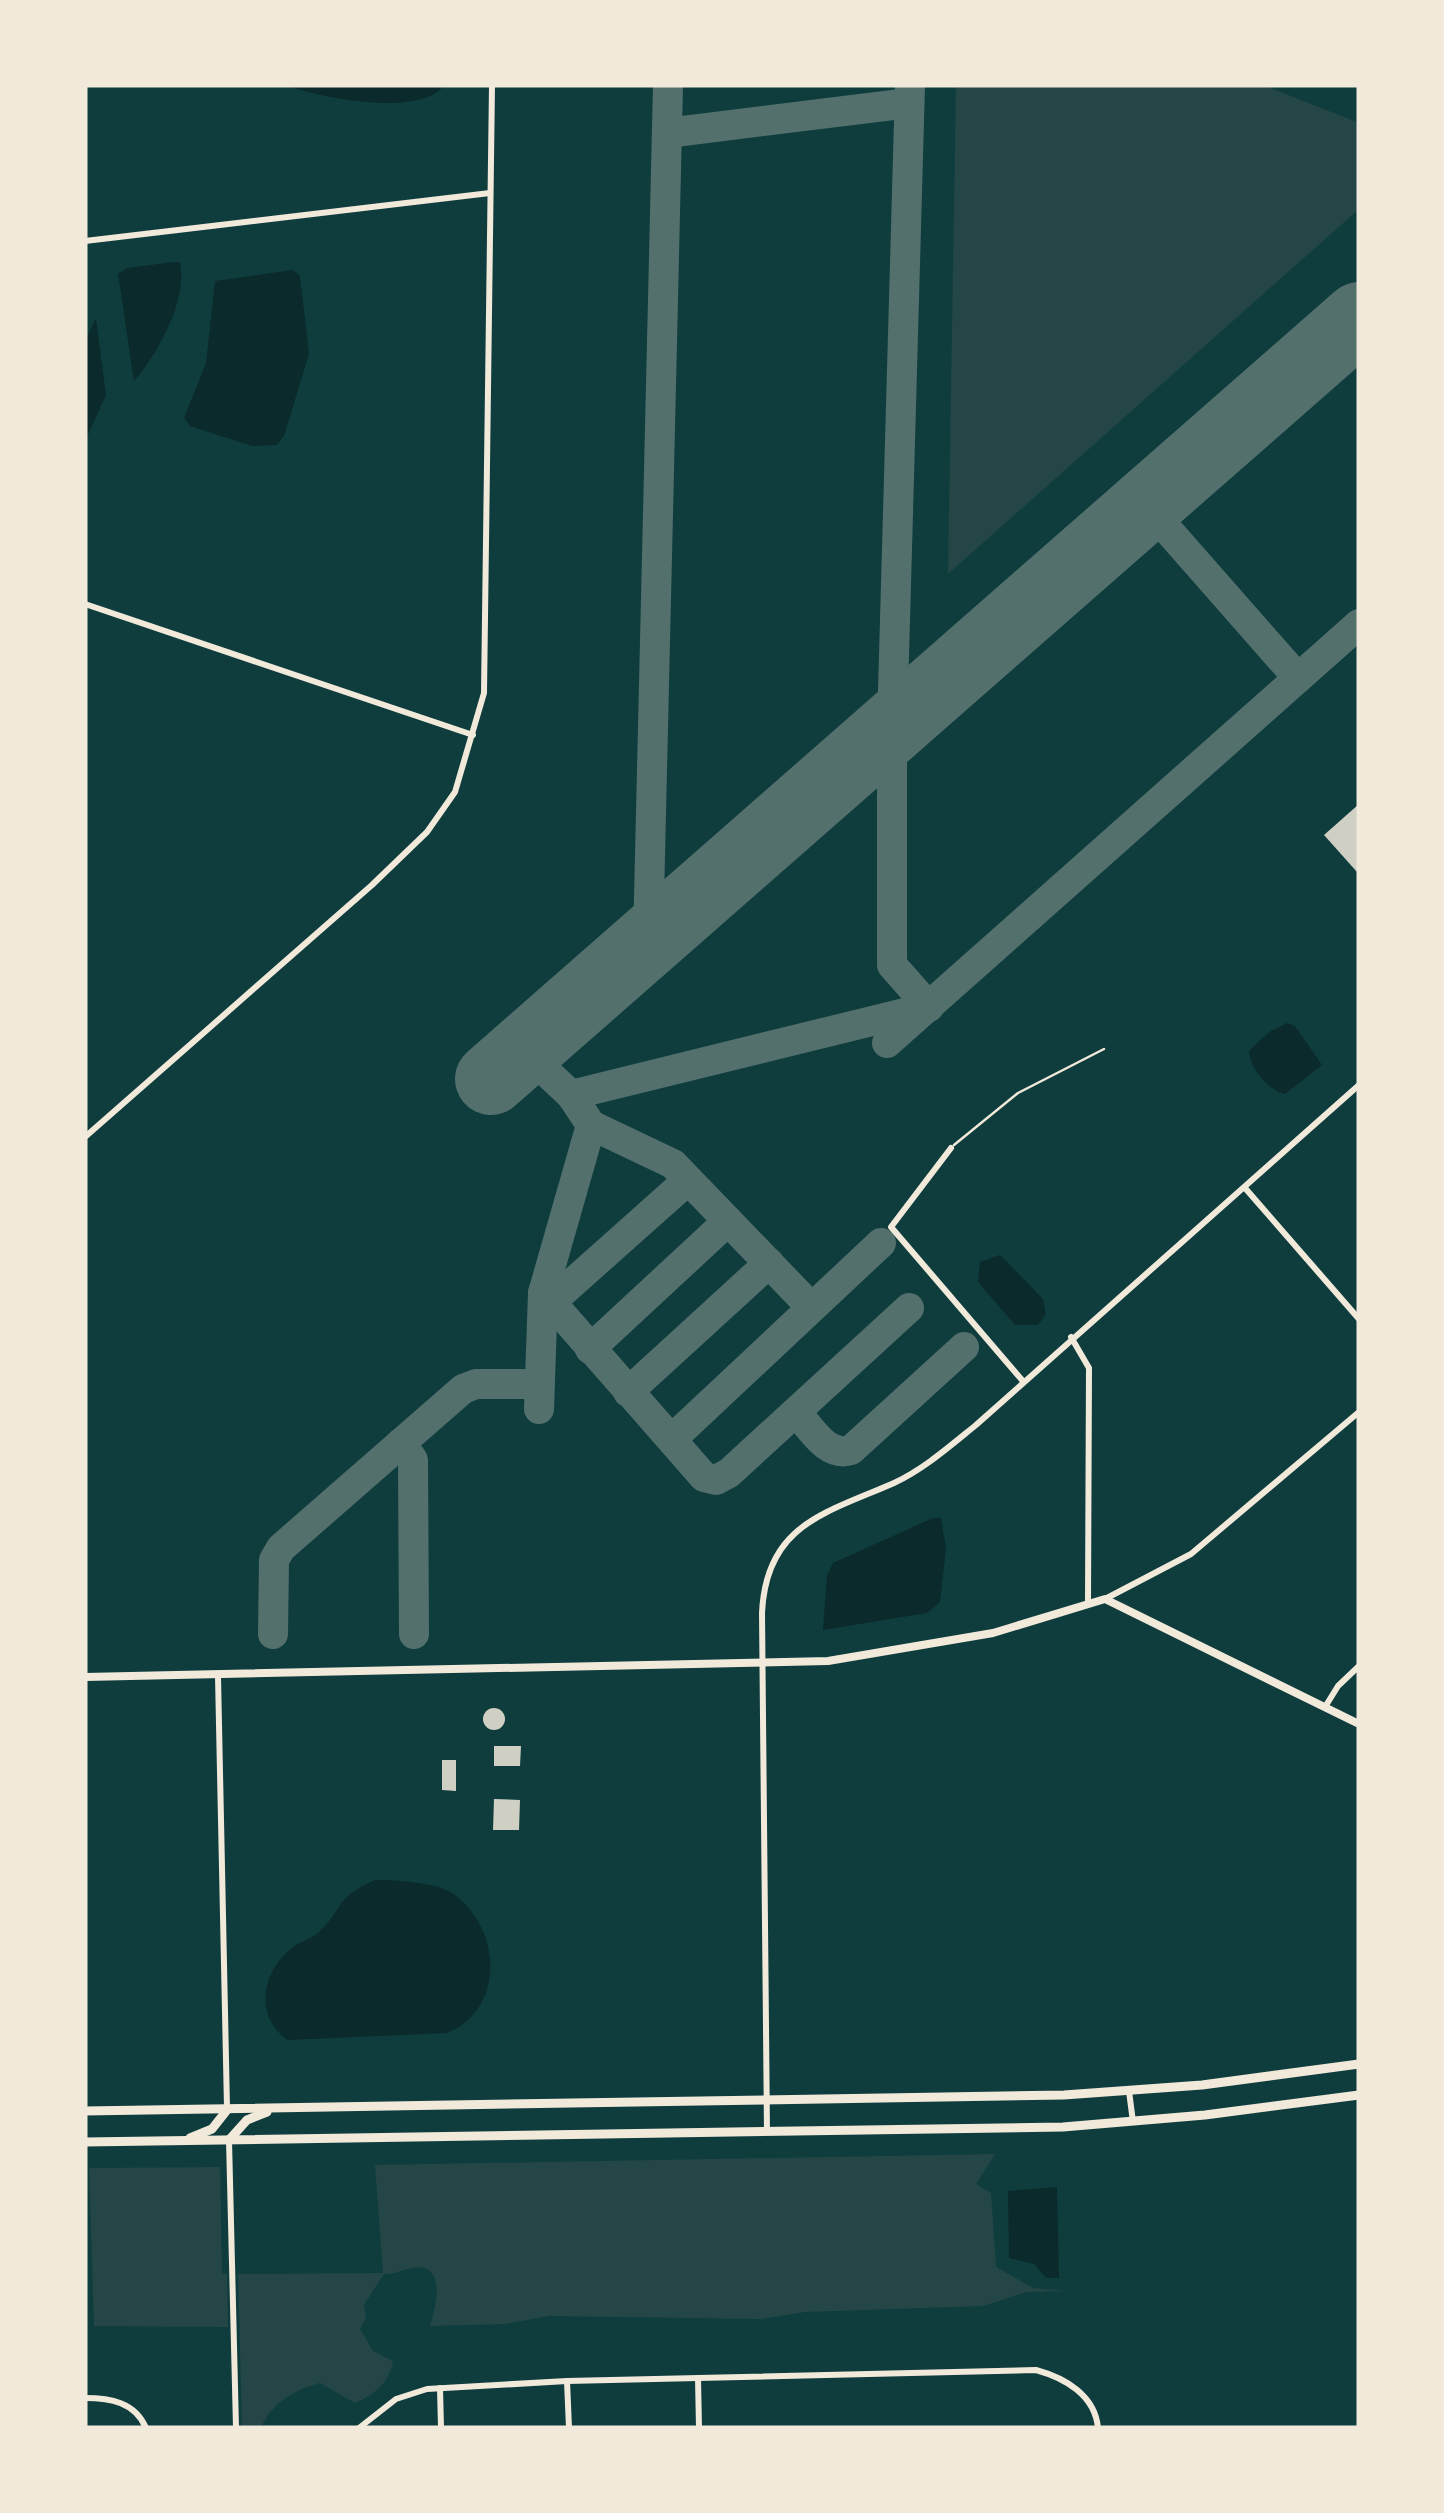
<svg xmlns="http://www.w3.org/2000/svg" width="1444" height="2513" font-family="'Space Grotesk',sans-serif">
<rect width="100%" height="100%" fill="#0f3d3e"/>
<g fill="#244646">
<polygon points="956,85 1263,85 1359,123 1359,209 948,574"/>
<path d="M 995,2154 L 976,2184 L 991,2193 L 996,2267 L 1033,2288 L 1067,2291 L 1027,2292 L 983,2306 L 805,2312 L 760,2319 L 549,2316 L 505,2324 L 430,2326 C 436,2306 449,2258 407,2269 C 398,2272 394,2274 384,2274 L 364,2305 L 366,2317 L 360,2329 L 373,2351 L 393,2361 C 390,2382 374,2395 355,2403 L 320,2383 C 295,2390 272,2402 261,2428 L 242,2428 L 238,2274 L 383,2273 L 375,2165 Z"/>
<polygon points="220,2167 222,2274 227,2274 228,2327 94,2326 89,2168"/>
</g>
<g fill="#0a2a2b">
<path d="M 286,85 L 444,85 C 422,118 318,98 286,85 Z"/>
<path d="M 174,262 L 180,262 C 188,300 158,353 134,381 L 118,274 L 127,268 Z"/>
<polygon points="293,270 300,276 309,354 284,436 277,445 252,446 190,426 184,418 206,363 215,281"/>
<polygon points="96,318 106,395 85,441 85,341"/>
<path d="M 1287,1023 L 1295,1026 L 1322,1065 L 1285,1094 C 1268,1090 1250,1069 1249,1051 L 1269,1032 Z"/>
<polygon points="1000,1255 1043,1299 1046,1314 1038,1325 1015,1325 978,1282 980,1262"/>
<polygon points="933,1518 941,1518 946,1549 940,1602 927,1613 823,1630 827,1575 833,1563"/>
<path d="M 375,1880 C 395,1880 435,1882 452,1893 C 501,1926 507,2008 447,2033 L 288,2040 C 254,2018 261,1972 292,1948 C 301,1941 311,1939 319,1932 C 346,1906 333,1899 375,1880 Z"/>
<polygon points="1057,2187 1059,2278 1046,2278 1034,2264 1009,2258 1008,2191"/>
</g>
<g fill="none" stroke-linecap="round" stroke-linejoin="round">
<g stroke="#53706d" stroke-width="30">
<polyline points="667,133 909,103"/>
<polyline points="1146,505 1298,678"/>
<polyline points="648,941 668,85"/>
<polyline points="887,1043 1359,624"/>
<polyline points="524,1051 571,1095 929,1007 892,965 892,727 910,85"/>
<polyline points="591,1125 673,1164 811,1307"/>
<polyline points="543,1293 704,1477 716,1480 729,1473 909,1308"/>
<polyline points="550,1303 688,1180"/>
<polyline points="590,1349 728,1221"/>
<polyline points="628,1392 769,1263"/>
<polyline points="539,1409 543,1293 591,1125 571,1095"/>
<path d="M 796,1412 C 811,1428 827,1458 851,1450 L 964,1347"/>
<polyline points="672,1439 881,1243"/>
<polyline points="401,1443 413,1460 414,1634"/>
<polyline points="273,1634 274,1560 281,1548 463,1389 476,1384 538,1384"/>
</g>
<polyline stroke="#53706d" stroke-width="72" points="491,1079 1359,318"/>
</g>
<g fill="#cfcfc3">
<polygon points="1359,804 1359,871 1357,872 1324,835"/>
<circle cx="494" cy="1719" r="11"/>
<polygon points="494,1746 521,1746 520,1766 494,1766"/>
<polygon points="442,1760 456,1760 456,1791 442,1790"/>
<polygon points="494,1799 520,1800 519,1830 493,1830"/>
</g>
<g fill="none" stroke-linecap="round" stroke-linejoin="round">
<polyline stroke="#f1e9da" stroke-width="2.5" points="954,1145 1018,1093 1104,1049"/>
<g stroke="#f1e9da" stroke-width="6">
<polyline points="85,241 490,193"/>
<polyline points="85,604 473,735"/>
<polyline points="85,1137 372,885 427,832 455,792 484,693 492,85"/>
<polyline points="951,1148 891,1227 1022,1380"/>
<polyline points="1245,1188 1359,1319"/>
<polyline points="1071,1337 1089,1368 1088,1601"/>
<polyline points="1105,1599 1191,1554 1359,1412"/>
<polyline points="218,1676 227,2108"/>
<polyline points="1325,1707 1338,1686 1359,1666"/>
<polyline points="1129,2091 1133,2122"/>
<path d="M 767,2132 L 762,1613 C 766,1524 826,1513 894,1483 C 924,1469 950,1446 976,1425 L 1359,1085"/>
<polyline points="229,2140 236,2428"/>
<polyline points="698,2378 699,2428"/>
<polyline points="567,2381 569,2428"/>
<polyline points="440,2388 441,2428"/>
<path d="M 85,2398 C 110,2398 135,2402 146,2428"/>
<path d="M 359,2428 L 396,2399 L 427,2389 L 567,2381 L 1036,2370 C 1065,2378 1095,2395 1098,2428"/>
</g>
<polyline stroke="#f1e9da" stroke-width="8" points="85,1677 828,1661 993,1633 1105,1599 1359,1724"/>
<g stroke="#f1e9da" stroke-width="9">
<polyline points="85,2111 1064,2095 1202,2085 1359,2064"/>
<polyline points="190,2138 212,2129 227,2110"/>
<polyline points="229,2140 247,2120 267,2112"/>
<polyline points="85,2142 1063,2127 1205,2115 1359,2095"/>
</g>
</g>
<rect width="1444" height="2513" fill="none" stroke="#f1e9da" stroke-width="175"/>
</svg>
